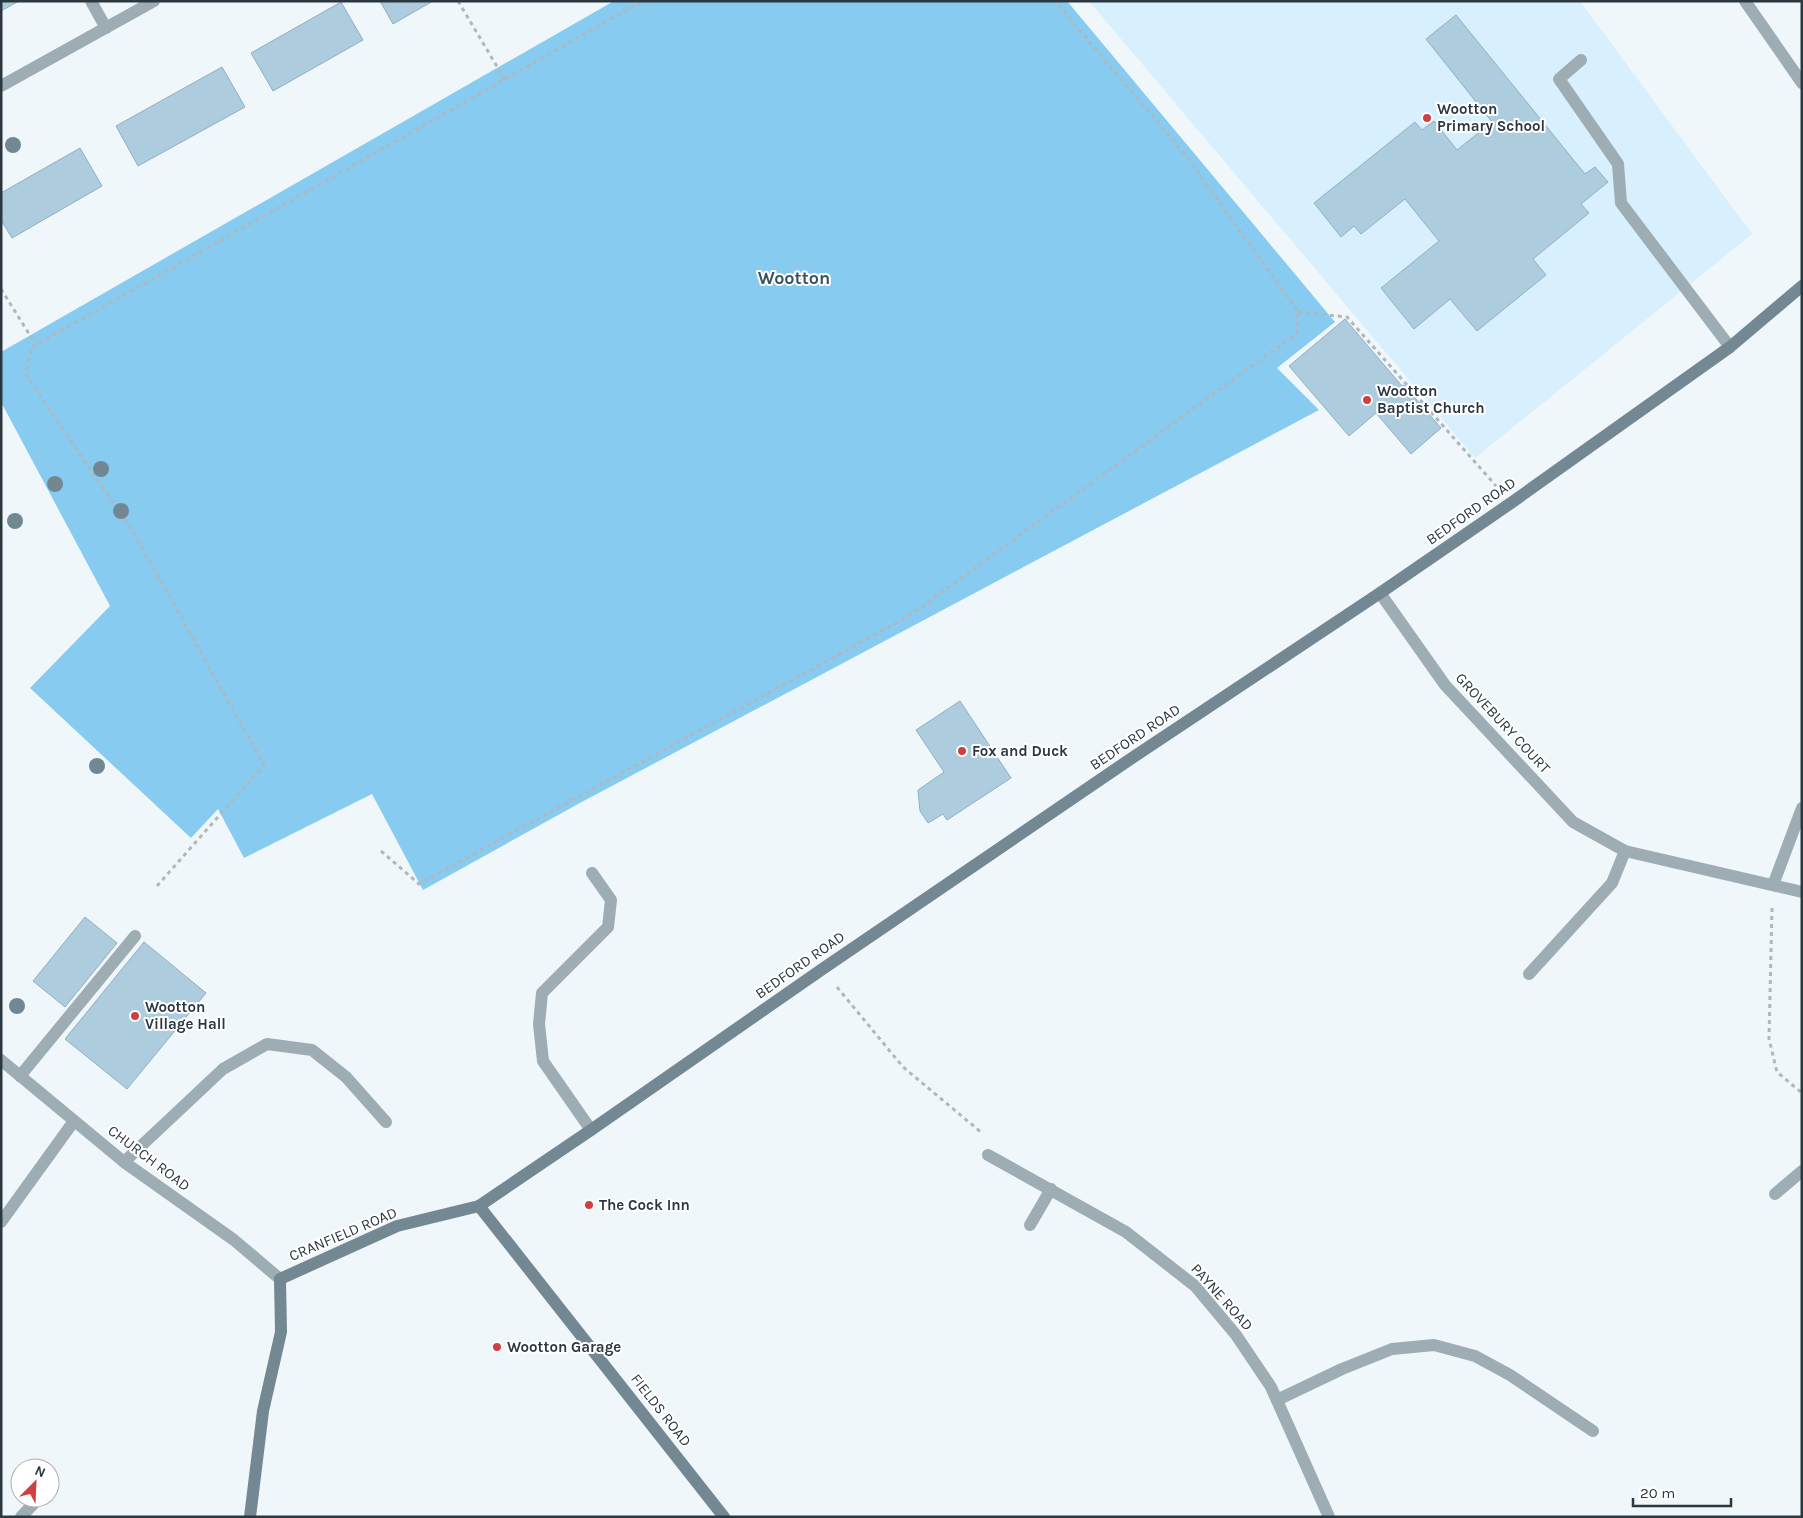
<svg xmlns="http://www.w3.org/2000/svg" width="1803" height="1518" font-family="Karla,sans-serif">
<rect width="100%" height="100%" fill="#f0f7fa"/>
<polygon fill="#d8effd" points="1089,1 1580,1 1752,234 1475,458"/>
<polygon fill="#88cbf1" points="614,1 1067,1 1335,322 1277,368 1319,410 578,804 423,890 372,794 244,858 218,809 191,838 30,688 110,606 1,402 1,352"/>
<g fill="#adcddf" stroke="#91afc1">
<polygon points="1,1 19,1 1,11"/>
<polygon points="380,1 433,1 393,24"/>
<polygon points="341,2 363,40 273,91 251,53"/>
<polygon points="1456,15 1585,174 1595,167 1608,182 1581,204 1589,213 1533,259 1546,275 1477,331 1450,299 1414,329 1381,288 1439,241 1405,199 1361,234 1354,226 1341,237 1314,203 1415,122 1422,130 1434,121 1457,150 1492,122 1426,39"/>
<polygon points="222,67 245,107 138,166 116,126"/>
<polygon points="80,148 102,186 12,238 1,220 1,193"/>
<polygon points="1345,319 1402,386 1404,385 1441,428 1411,454 1376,413 1349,436 1289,366"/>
<polygon points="960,701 1011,778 947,820 943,814 928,823 920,811 918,790 944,772 916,730"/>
<polygon points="85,917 117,943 65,1007 33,981"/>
<polygon points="144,942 206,993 127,1089 65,1039"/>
</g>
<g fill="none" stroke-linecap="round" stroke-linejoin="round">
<g stroke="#b0b8bd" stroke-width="3" stroke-dasharray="4 4" stroke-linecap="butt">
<polyline points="458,1 505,80"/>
<polyline points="1,289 36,345"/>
<polyline points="1298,312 1347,317 1496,486"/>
<polyline points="381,851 419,884 909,616 1297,333 1298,312 1187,157 1055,1"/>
<polyline points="157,886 264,765 135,535 26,375 31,348 643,1"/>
<polyline points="1772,908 1769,1039 1777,1072 1802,1093"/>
<polyline points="837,987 903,1067 982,1133"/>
</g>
<g stroke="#9eacb4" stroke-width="12">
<polyline points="1745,1 1802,83"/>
<polyline points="1581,60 1559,79 1618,164 1621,203 1730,347"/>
<polyline points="1529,974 1612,883 1625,851"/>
<polyline points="20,1076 135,936"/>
<polyline points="1277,1400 1342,1369 1392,1349 1434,1345 1475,1356 1510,1375 1593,1431"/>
</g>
<g stroke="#9eacb4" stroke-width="12">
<polyline points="91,1 106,28"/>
<polyline points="1,86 154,1"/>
<polyline points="1380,593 1445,685 1573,822 1625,851 1802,892"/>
<polyline points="1773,885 1802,808"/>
<polyline points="1,1060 124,1162 234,1240 280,1279"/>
<polyline points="591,1130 543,1061 539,1024 542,993 608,927 611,900 592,873"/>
<polyline points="988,1155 1126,1232 1195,1286 1236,1335 1271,1387 1329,1517"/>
<polyline points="124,1162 223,1069 267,1044 312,1050 346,1077 386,1122"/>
<polyline points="1775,1194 1802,1171"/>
<polyline points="1,1222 74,1121"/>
<polyline points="1030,1225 1051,1189"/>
<polyline points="21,1517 39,1498"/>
</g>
<g stroke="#748893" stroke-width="12">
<polyline points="479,1206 724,1517"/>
<polyline points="250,1517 263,1411 281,1332 280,1279 397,1226 479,1206 591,1130 821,970 1129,760 1380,593 1511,503 1730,347 1802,286"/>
</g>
</g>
<g fill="#718893">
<circle cx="13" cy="145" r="8"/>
<circle cx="101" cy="469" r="8"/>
<circle cx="55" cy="484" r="8"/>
<circle cx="121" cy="511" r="8"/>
<circle cx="15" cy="521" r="8"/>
<circle cx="97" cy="766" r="8"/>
<circle cx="17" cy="1006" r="8"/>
</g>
<g fill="#cf4042" stroke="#fff" stroke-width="2">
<circle cx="1427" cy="118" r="5"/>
<circle cx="1367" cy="400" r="5"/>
<circle cx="962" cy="751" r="5"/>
<circle cx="135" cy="1016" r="5"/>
<circle cx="589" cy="1205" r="5"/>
<circle cx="497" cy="1347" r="5"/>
</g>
<g text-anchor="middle" stroke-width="4" stroke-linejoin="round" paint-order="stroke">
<g font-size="15" font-weight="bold" fill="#2c3840" stroke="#fff" text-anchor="start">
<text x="1437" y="114">Wootton<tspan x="1437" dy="17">Primary School</tspan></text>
<text x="1377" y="396">Wootton<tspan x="1377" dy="17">Baptist Church</tspan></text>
<text x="972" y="756">Fox and Duck</text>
<text x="145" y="1012">Wootton<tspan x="145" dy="17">Village Hall</tspan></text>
<text x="599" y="1210">The Cock Inn</text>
<text x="507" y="1352">Wootton Garage</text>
</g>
<g font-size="15" fill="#2c3840" stroke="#fff">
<text transform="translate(1471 511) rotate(-35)" y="5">BEDFORD ROAD</text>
<text transform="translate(1503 723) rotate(47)" y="5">GROVEBURY COURT</text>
<text transform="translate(1135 737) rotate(-34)" y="5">BEDFORD ROAD</text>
<text transform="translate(800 965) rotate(-35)" y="5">BEDFORD ROAD</text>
<text transform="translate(149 1158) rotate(37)" y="5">CHURCH ROAD</text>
<text transform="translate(343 1234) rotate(-23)" y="5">CRANFIELD ROAD</text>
<text transform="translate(1222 1297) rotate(48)" y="5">PAYNE ROAD</text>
<text transform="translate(661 1410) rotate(52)" y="5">FIELDS ROAD</text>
</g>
<g font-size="18" font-weight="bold" fill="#385463" stroke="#fff">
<text x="794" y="284">Wootton</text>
</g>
</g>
<rect width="1803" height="1518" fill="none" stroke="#2c3840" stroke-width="5"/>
<g transform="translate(35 1483) rotate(24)"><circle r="24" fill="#ffffff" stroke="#abafb3"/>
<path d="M0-4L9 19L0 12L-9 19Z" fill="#cf4042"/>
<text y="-8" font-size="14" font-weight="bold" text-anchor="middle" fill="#2c3840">N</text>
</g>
<path d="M1633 1498v8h98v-8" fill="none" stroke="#2c3840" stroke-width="2.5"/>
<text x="1640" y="1498" font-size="15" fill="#2c3840" stroke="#ffffff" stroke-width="4" paint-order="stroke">20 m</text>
</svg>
